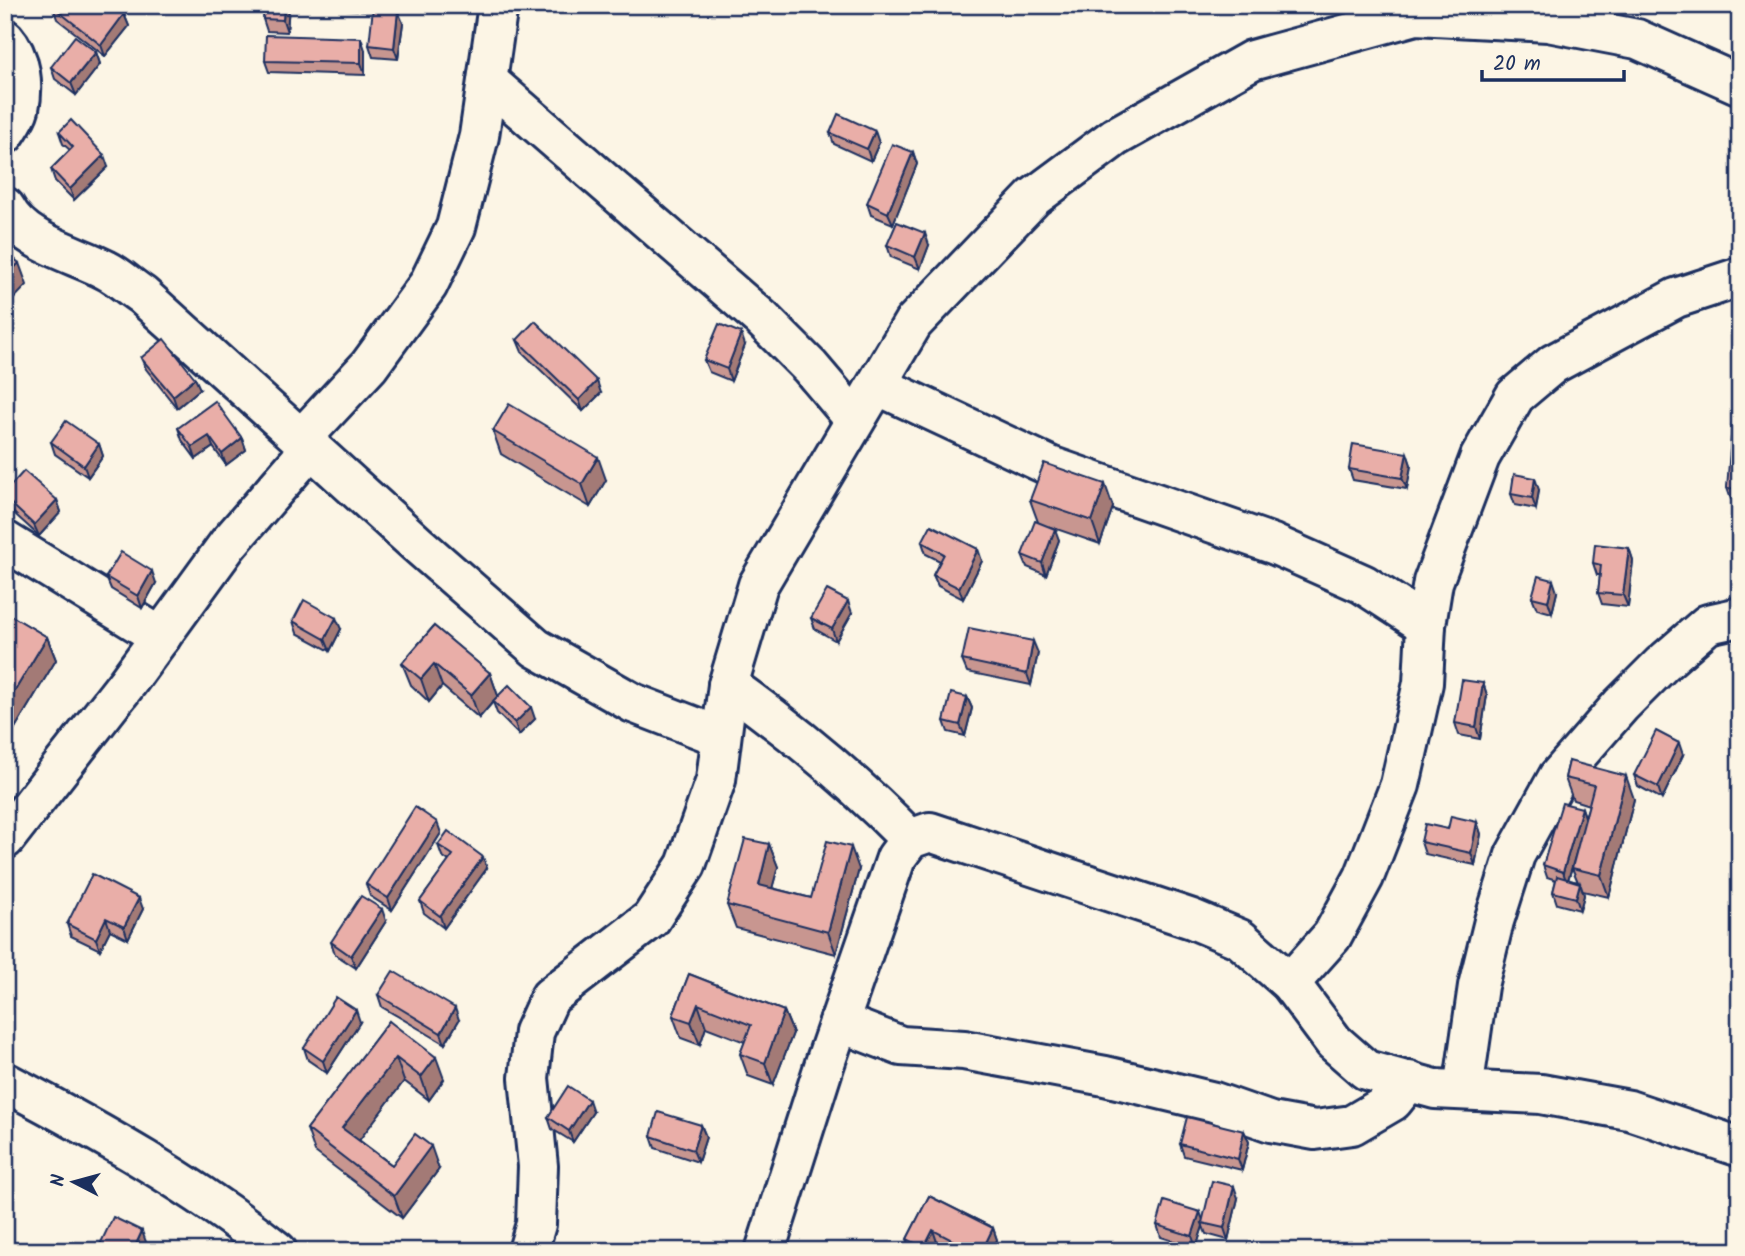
<svg xmlns="http://www.w3.org/2000/svg" width="1745" height="1256" font-family="Kalam,sans-serif">
<rect width="100%" height="100%" fill="#fcf5e5"/>
<filter id="ink" filterUnits="userSpaceOnUse"><feTurbulence type="fractalNoise" baseFrequency=".0143" numOctaves="2"/><feDisplacementMap in="SourceGraphic" scale="14" xChannelSelector="R" yChannelSelector="G"/><feConvolveMatrix kernelMatrix="1 2 1 2 8 2 1 2 1" color-interpolation-filters="sRGB"/></filter>
<g filter="url(#ink)">
<g fill="none" stroke-linecap="round" stroke-linejoin="round">
<g stroke="#1b2f5e" stroke-width="44">
<g id="minor">
<path d="M 5,39 C 21,57 24,85 19,109 C 17,117 10,126 5,134"/>
<polyline points="488,81 761,318 810,367 855,420"/>
<path d="M 5,207 C 23,243 74,253 106,270 C 118,276 130,287 142,295 L 417,544 L 536,648 L 633,703 L 721,737"/>
<polyline points="877,385 1050,466 1273,544 1363,584 1426,625"/>
<polyline points="301,439 369,366 428,285 456,227 479,136 498,5"/>
<polyline points="5,541 161,637"/>
<path d="M 728,685 C 793,731 855,783 910,839"/>
<polyline points="5,839 127,683 228,544 311,448"/>
<polyline points="1290,983 1332,936 1364,877 1400,785 1423,683 1426,625 1433,582 1480,457 1515,396 1553,364 1676,298 1740,277"/>
<polyline points="839,1022 901,1046 964,1050 1105,1076 1214,1102 1271,1122 1315,1130 1352,1125 1393,1101 1409,1081"/>
<path d="M 5,1082 C 98,1131 195,1185 277,1251"/>
<polyline points="1463,1090 1478,986 1494,921 1515,855 1558,777 1621,705 1662,664 1708,624 1740,617"/>
<polyline points="528,1251 536,1224 538,1166 529,1078 534,1032 550,997 651,919 686,865 716,780 728,685 758,585 913,323 1034,197 1115,137 1252,60 1416,15 1548,22 1637,39 1740,85"/>
<polyline points="765,1251 825,1063 896,858 910,839 930,832 1192,919 1240,939 1290,983 1334,1042 1366,1070 1435,1089 1541,1094 1629,1110 1740,1147"/>
</g>
</g>
<use href="#minor" stroke="#fcf5e5" stroke-width="38"/>
</g>
<g fill="#c89690" stroke="#1b2f5e" stroke-width="2" fill-rule="evenodd">
<polygon points="289,5 287,32 267,31 263,19"/>
<polygon points="344,5 373,5 372,11 346,9"/>
<polygon points="53,7 124,14 129,26 105,56 57,19"/>
<polygon points="403,23 398,59 373,57 369,45"/>
<polygon points="365,50 365,75 269,72 265,61"/>
<polygon points="96,52 100,64 76,95 55,79 51,67"/>
<polygon points="59,132 108,167 74,200 55,181 51,169 70,150 63,144"/>
<polygon points="830,133 879,143 871,161 834,144"/>
<polygon points="913,152 917,164 893,224 871,215 867,203"/>
<polygon points="887,245 929,245 920,269 891,257"/>
<polygon points="517,340 601,393 583,411 522,352"/>
<polygon points="745,345 731,381 709,372 704,360"/>
<polygon points="141,358 200,389 177,408 146,369"/>
<polygon points="1740,424 1740,500 1731,499 1727,488"/>
<polygon points="178,428 242,438 246,450 226,465 213,447 196,459 182,440"/>
<polygon points="493,431 606,480 590,507 501,454"/>
<polygon points="51,442 99,444 103,456 88,477 55,454"/>
<polygon points="1407,453 1411,465 1407,489 1353,480 1349,469"/>
<polygon points="1539,490 1536,509 1515,505 1511,494"/>
<polygon points="5,492 57,500 61,512 39,536 7,507 5,502"/>
<polygon points="1030,500 1113,507 1100,544 1051,527 1059,540 1046,575 1027,567 1022,555 1038,522"/>
<polygon points="922,542 982,561 963,599 938,586 933,575 940,561 926,554"/>
<polygon points="1629,548 1633,560 1628,607 1602,604 1598,593 1600,575 1597,575 1593,563"/>
<polygon points="106,577 156,583 142,608 111,589"/>
<polygon points="1557,592 1552,613 1537,609 1532,597"/>
<polygon points="5,612 47,637 56,660 12,733 5,729"/>
<polygon points="852,613 836,641 815,629 811,618"/>
<polygon points="293,621 341,629 330,651 297,633"/>
<polygon points="434,626 490,673 498,696 535,719 519,735 497,713 493,702 479,718 442,686 429,702 411,685 402,663"/>
<polygon points="1038,653 1031,685 967,672 962,660"/>
<polygon points="1483,683 1487,695 1480,739 1459,735 1455,723"/>
<polygon points="967,697 972,708 965,736 948,732 944,721"/>
<polygon points="1683,755 1662,799 1638,786 1634,775"/>
<path d="M 1569,761 L 1634,799 L 1609,897 L 1583,891 L 1584,895 L 1580,910 L 1557,904 L 1553,892 L 1556,880 L 1547,877 L 1543,865 L 1582,808 L 1585,817 L 1589,805 L 1573,800 L 1565,778 ZM 1575,857 L 1572,868 L 1578,882 L 1568,880 Z"/>
<polygon points="1477,822 1481,834 1475,865 1425,854 1421,842"/>
<polygon points="441,833 392,910 370,896 366,884"/>
<polygon points="769,844 778,867 772,888 811,898 859,869 836,954 736,928 727,905"/>
<polygon points="438,845 487,868 444,928 424,913 420,901 449,861 442,856"/>
<polygon points="143,909 128,939 110,930 100,950 71,936 67,924"/>
<polygon points="386,921 356,968 335,954 331,942"/>
<polygon points="689,974 784,1011 793,1033 773,1085 748,1076 740,1054 745,1042 706,1027 700,1045 681,1038 673,1016"/>
<polygon points="378,995 459,1020 445,1044 382,1007"/>
<polygon points="389,1021 444,1079 429,1100 404,1081 359,1140 392,1165 439,1169 402,1218 315,1152 307,1129"/>
<polygon points="360,1022 327,1073 308,1060 304,1048"/>
<polygon points="593,1112 573,1142 552,1129 548,1117"/>
<polygon points="701,1125 706,1137 698,1162 655,1148 651,1136"/>
<polygon points="1244,1131 1249,1142 1242,1170 1184,1156 1180,1144"/>
<polygon points="929,1196 993,1228 997,1240 992,1251 954,1251 937,1242 932,1251 911,1251 907,1239"/>
<polygon points="1238,1198 1228,1240 1206,1234 1203,1226 1196,1248 1161,1237 1157,1225 1200,1212 1202,1220"/>
</g>
<g fill="#a37a76" stroke="#1b2f5e" stroke-width="2">
<polygon points="284,5 289,5 287,32 283,20"/>
<polygon points="398,11 403,23 398,59 394,48"/>
<polygon points="124,14 129,26 105,56 101,45"/>
<polygon points="361,38 365,50 365,75 361,63"/>
<polygon points="96,52 100,64 76,95 71,83"/>
<polygon points="875,131 879,143 871,161 867,149"/>
<polygon points="913,152 917,164 893,224 888,213"/>
<polygon points="104,155 108,167 74,200 70,189"/>
<polygon points="925,233 929,245 920,269 915,257"/>
<polygon points="19,263 27,285 5,308 5,277"/>
<polygon points="741,333 745,345 731,381 727,369"/>
<polygon points="195,378 200,389 177,408 173,396"/>
<polygon points="597,381 601,393 583,411 579,400"/>
<polygon points="209,436 213,447 196,459 192,447"/>
<polygon points="242,438 246,450 226,465 222,454"/>
<polygon points="99,444 103,456 88,477 84,466"/>
<polygon points="1407,453 1411,465 1407,489 1402,478"/>
<polygon points="598,457 606,480 590,507 582,484"/>
<polygon points="1535,478 1539,490 1536,509 1532,498"/>
<polygon points="1105,484 1113,507 1100,544 1092,521"/>
<polygon points="57,500 61,512 39,536 34,525"/>
<polygon points="1055,529 1059,540 1046,575 1042,563"/>
<polygon points="1629,548 1633,560 1628,607 1623,595"/>
<polygon points="978,549 982,561 963,599 959,588"/>
<polygon points="152,571 156,583 142,608 138,596"/>
<polygon points="1553,580 1557,592 1552,613 1548,601"/>
<polygon points="848,601 852,613 836,641 832,629"/>
<polygon points="336,618 341,629 330,651 325,639"/>
<polygon points="47,637 56,660 12,733 5,716 5,707"/>
<polygon points="1033,641 1038,653 1031,685 1027,674"/>
<polygon points="434,664 442,686 429,702 421,679"/>
<polygon points="490,673 498,696 479,718 471,695"/>
<polygon points="1483,683 1487,695 1480,739 1476,727"/>
<polygon points="967,697 972,708 965,736 960,725"/>
<polygon points="531,707 535,719 519,735 515,723"/>
<polygon points="1679,743 1683,755 1662,799 1658,787"/>
<polygon points="1626,776 1634,799 1609,897 1601,875"/>
<polygon points="1582,808 1586,820 1567,883 1563,872"/>
<polygon points="437,822 441,833 392,910 388,898"/>
<polygon points="1477,822 1481,834 1475,865 1471,853"/>
<polygon points="769,844 778,867 767,907 759,885"/>
<polygon points="851,847 859,869 836,954 828,932"/>
<polygon points="483,857 487,868 444,928 440,916"/>
<polygon points="1580,883 1584,895 1580,910 1576,898"/>
<polygon points="139,898 143,909 128,939 124,927"/>
<polygon points="382,909 386,921 356,968 351,956"/>
<polygon points="106,918 110,930 100,950 96,939"/>
<polygon points="698,1004 706,1027 700,1045 691,1022"/>
<polygon points="455,1008 459,1020 445,1044 441,1033"/>
<polygon points="356,1010 360,1022 327,1073 323,1061"/>
<polygon points="784,1011 793,1033 773,1085 765,1063"/>
<polygon points="436,1057 444,1079 429,1100 421,1077"/>
<polygon points="396,1058 404,1081 351,1151 342,1128"/>
<polygon points="589,1100 593,1112 573,1142 569,1131"/>
<polygon points="701,1125 706,1137 698,1162 693,1150"/>
<polygon points="1244,1131 1249,1142 1242,1170 1238,1159"/>
<polygon points="431,1146 439,1169 402,1218 394,1196"/>
<polygon points="1234,1186 1238,1198 1228,1240 1224,1228"/>
<polygon points="1200,1212 1204,1223 1202,1223 1203,1226 1196,1248 1192,1236"/>
<polygon points="993,1228 997,1240 992,1251 982,1251"/>
<polygon points="933,1230 937,1242 932,1251 924,1251 924,1248"/>
<polygon points="5,1231 9,1243 6,1251 5,1251"/>
<polygon points="142,1231 146,1242 142,1251 133,1251"/>
</g>
<g fill="#e9aea8" stroke="#1b2f5e" stroke-width="2">
<polygon points="55,5 113,5 124,14 101,45 53,7"/>
<polygon points="264,5 284,5 283,20 263,19"/>
<polygon points="373,8 398,11 394,48 369,45"/>
<polygon points="266,35 361,38 361,63 265,61"/>
<polygon points="75,36 96,52 71,83 51,67"/>
<polygon points="838,114 875,131 867,149 830,133"/>
<polygon points="71,120 104,155 70,189 51,169 73,147 59,132"/>
<polygon points="892,144 913,152 888,213 867,203"/>
<polygon points="897,222 925,233 915,257 887,245"/>
<polygon points="5,250 19,263 5,277"/>
<polygon points="535,321 597,381 579,400 517,340"/>
<polygon points="719,324 741,333 727,369 704,360"/>
<polygon points="164,339 195,378 173,396 141,358"/>
<polygon points="215,401 242,438 222,454 209,436 192,447 178,428"/>
<polygon points="509,404 598,457 582,484 493,431"/>
<polygon points="66,421 99,444 84,466 51,442"/>
<polygon points="1732,423 1740,424 1740,489 1727,488"/>
<polygon points="1353,444 1407,453 1402,478 1349,469"/>
<polygon points="1044,463 1105,484 1092,521 1030,500"/>
<polygon points="24,471 57,500 34,525 5,498 5,492"/>
<polygon points="1514,474 1535,478 1532,498 1511,494"/>
<polygon points="1035,521 1055,529 1042,563 1022,555"/>
<polygon points="931,525 978,549 959,588 933,575 944,554 922,542"/>
<polygon points="1595,544 1629,548 1623,595 1598,593 1601,565 1593,563"/>
<polygon points="121,552 152,571 138,596 106,577"/>
<polygon points="1538,576 1553,580 1548,601 1532,597"/>
<polygon points="827,590 848,601 832,629 811,618"/>
<polygon points="304,600 336,618 325,639 293,621"/>
<polygon points="5,612 47,637 5,707 5,652 10,643 5,640"/>
<polygon points="434,626 490,673 471,695 434,664 421,679 402,663"/>
<polygon points="969,628 1033,641 1027,674 962,660"/>
<polygon points="1462,680 1483,683 1476,727 1455,723"/>
<polygon points="509,685 531,707 515,723 493,701"/>
<polygon points="951,693 967,697 960,725 944,721"/>
<polygon points="1656,731 1679,743 1658,787 1634,775"/>
<polygon points="1569,761 1626,776 1601,875 1572,868 1594,785 1565,778"/>
<polygon points="1562,803 1582,808 1563,872 1543,865"/>
<polygon points="415,807 437,822 388,898 366,884"/>
<polygon points="1451,816 1477,822 1471,853 1421,842 1425,824 1448,829"/>
<polygon points="448,831 483,857 440,916 420,901 453,855 438,845"/>
<polygon points="745,839 769,844 759,885 811,898 827,841 851,847 828,932 727,905"/>
<polygon points="92,874 139,898 124,927 106,918 96,939 67,924"/>
<polygon points="1557,876 1580,883 1576,898 1553,892"/>
<polygon points="361,896 382,909 351,956 331,942"/>
<polygon points="393,971 455,1008 441,1033 378,995"/>
<polygon points="689,974 784,1011 765,1063 740,1054 751,1025 698,1004 691,1022 673,1016"/>
<polygon points="336,997 356,1010 323,1061 304,1048"/>
<polygon points="389,1021 436,1057 421,1077 396,1058 342,1128 392,1165 415,1134 431,1146 394,1196 307,1129"/>
<polygon points="568,1086 589,1100 569,1131 548,1117"/>
<polygon points="658,1112 701,1125 693,1150 651,1136"/>
<polygon points="1187,1117 1244,1131 1238,1159 1180,1144"/>
<polygon points="1212,1181 1234,1186 1224,1228 1202,1223"/>
<polygon points="929,1196 993,1228 982,1251 973,1251 933,1230 924,1248 907,1239"/>
<polygon points="1164,1201 1200,1212 1192,1236 1157,1225"/>
<polygon points="113,1217 142,1231 133,1251 97,1251"/>
<polygon points="1369,1244 1396,1251 1367,1251"/>
</g>
</g>
<rect width="1745" height="1256" fill="none" stroke="#fcf5e5" stroke-width="28"/>
<rect x="14" y="14" width="1717" height="1228" fill="none" stroke="#1b2f5e" stroke-width="2.5" filter="url(#ink)"/>
<g transform="translate(74 1182) rotate(276)" stroke="#fcf5e5" stroke-width="5" paint-order="stroke">
<path d="M0-5L12 26L0 18L-12 26Z" fill="#1b2f5e"/>
<text y="-10" font-size="19" font-weight="bold" text-anchor="middle" fill="#1b2f5e">N</text>
</g>
<path d="M1482 70v10h142v-10" fill="none" stroke="#1b2f5e" stroke-width="3.5"/>
<text x="1493" y="70" font-size="21" fill="#1b2f5e" stroke="#fcf5e5" stroke-width="5" paint-order="stroke">20 m</text>
</svg>
